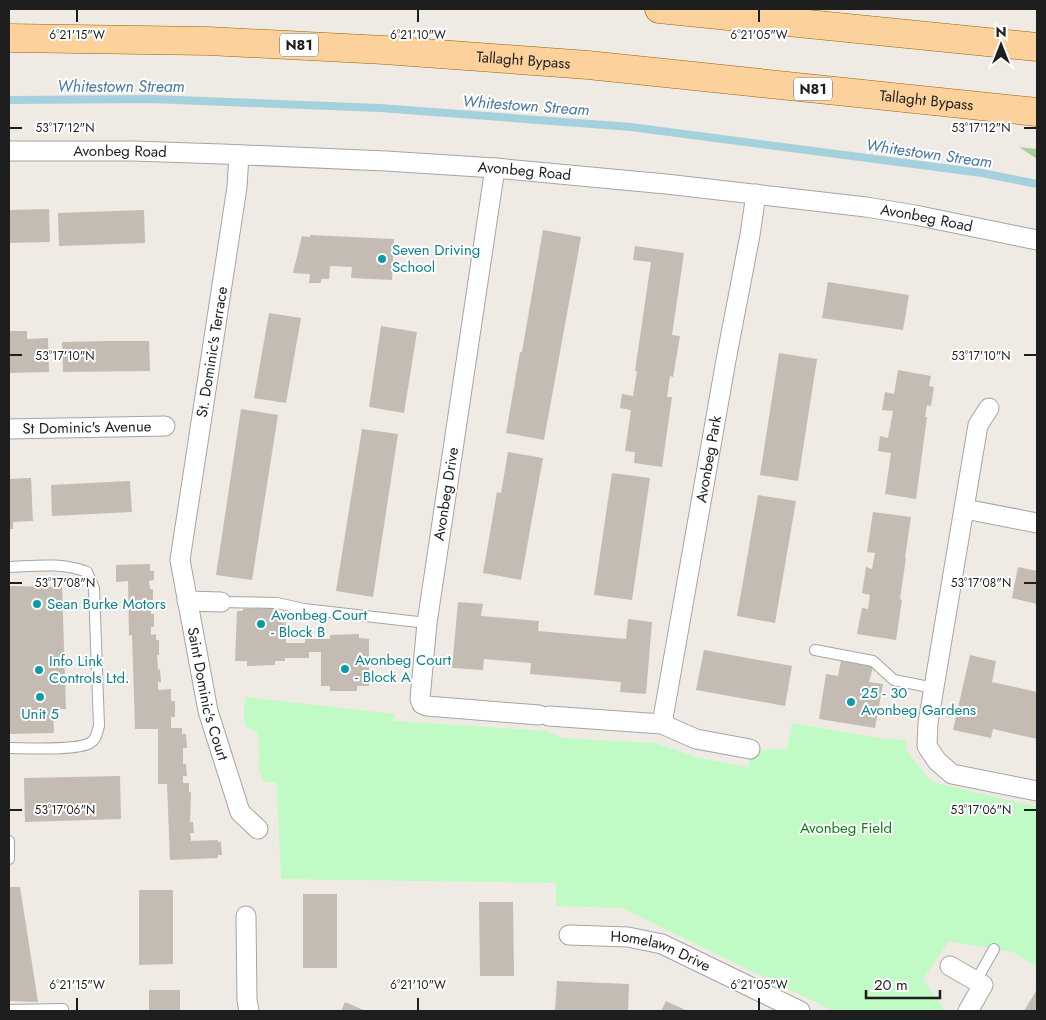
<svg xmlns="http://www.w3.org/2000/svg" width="1046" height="1020" font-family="Jost,sans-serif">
<rect width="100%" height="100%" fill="#efebe4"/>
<polygon fill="#a9cf98" points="1019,147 1037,149 1037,159"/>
<path fill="#c0fac4" d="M 245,697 L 395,714 L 394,721 L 547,731 L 562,738 L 655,743 L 699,758 L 748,767 L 751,750 L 787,749 L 792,723 L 885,739 L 907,740 L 907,752 L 932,782 L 1037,807 L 1037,967 L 1015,953 L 949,941 L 923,979 L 944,1009 L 942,1011 L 834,1011 L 622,908 L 556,906 L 556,883 L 281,879 L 277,789 L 275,782 L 264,782 C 253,764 263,750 258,735 C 256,730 252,730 248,728 C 241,724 245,705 245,697 Z"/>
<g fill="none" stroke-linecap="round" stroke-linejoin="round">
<polyline stroke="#a4d1dd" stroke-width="8" points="9,100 151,99 380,108 631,127 982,173 1037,184"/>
</g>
<g fill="#c4bbb3">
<polygon points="49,209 50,242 9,243 9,210"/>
<polygon points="144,210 145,243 59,246 58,213"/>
<polygon points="543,230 581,237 544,440 506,433 520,352 522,352"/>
<polygon points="310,235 394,239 392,280 351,278 352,267 330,266 329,279 321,279 321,283 309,283 310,274 293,273 302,236 310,237"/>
<polygon points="635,246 684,253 672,335 680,336 673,377 670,376 667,397 672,397 662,467 634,463 635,452 625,451 631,410 620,408 622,394 633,396 637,371 635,371 651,262 633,260"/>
<polygon points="828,282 909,295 903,330 822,318"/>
<polygon points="269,313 301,318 286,403 254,398"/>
<polygon points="381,326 417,332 404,413 369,407"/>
<polygon points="9,331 27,331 27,339 48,338 49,372 9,373"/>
<polygon points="106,341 149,341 150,371 63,372 62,342"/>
<polygon points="779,353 817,359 798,481 760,475"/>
<polygon points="898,370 931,376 929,386 934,387 931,406 927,405 925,417 927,417 916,499 885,494 891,453 878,451 880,436 888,438 893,411 882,410 885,392 894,394"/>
<polygon points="241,409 278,415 252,580 216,575"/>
<polygon points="362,429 398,434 373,597 336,591"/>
<polygon points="508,452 543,458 521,580 483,573 497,492 501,493"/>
<polygon points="612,473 650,478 632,600 594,595"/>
<polygon points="31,478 33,521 13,522 13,529 9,529 9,479"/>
<polygon points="130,481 132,512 52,516 51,485"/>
<polygon points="758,495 796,501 775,623 737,616"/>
<polygon points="873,512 911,517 905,558 906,558 900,599 902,600 896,640 857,634 862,608 868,609 870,595 862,593 866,567 872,569 875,553 867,552"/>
<polygon points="150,564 150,571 154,571 154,580 149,581 150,589 153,589 153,600 151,600 151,614 154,614 154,627 151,627 151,635 156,634 156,640 159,640 159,655 157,655 158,670 160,669 161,682 158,682 158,690 171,689 171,701 175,701 175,717 171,717 171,728 182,728 182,734 186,734 187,748 183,748 183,764 186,764 187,776 183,776 183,783 189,783 189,792 191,792 190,822 193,822 194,833 190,833 191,841 218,840 218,842 221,842 222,855 218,855 218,858 170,860 167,784 158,784 158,729 135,729 132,635 129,636 128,581 116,582 116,565"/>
<polygon points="1018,567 1037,571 1037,604 1012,598"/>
<polygon points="9,586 62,587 66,709 53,709 54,733 9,734"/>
<polygon points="458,602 483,604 481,616 539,621 538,631 626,639 628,619 652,622 646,694 620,692 621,682 530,674 531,663 484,659 483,670 452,668"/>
<polygon points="275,608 275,611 285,611 286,643 305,643 305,639 330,639 330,635 359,634 359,638 369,639 369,686 357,686 357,691 330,691 330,686 321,686 321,652 309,652 309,658 285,658 285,661 275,661 275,665 247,666 247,661 235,661 237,611 243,611 243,609"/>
<polygon points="704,650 792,666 785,706 696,690"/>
<polygon points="970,655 996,661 992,682 1037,692 1037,739 993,729 991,738 953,730"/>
<polygon points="841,661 873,667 869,682 883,684 875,728 819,719 826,674 838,676"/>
<polygon points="120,776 121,819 25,822 24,778"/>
<polygon points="9,887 20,887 38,1002 9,1001"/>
<polygon points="139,890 173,890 173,964 139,965"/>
<rect x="303" y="894" width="34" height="74"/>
<polygon points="479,902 513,902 514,976 480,976"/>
<polygon points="557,981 629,984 628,1011 555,1011"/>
<polygon points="1037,989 1037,1011 1024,1011 1033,996"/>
<rect x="149" y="990" width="31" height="21"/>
<polygon points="666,1001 681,1008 688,1011 661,1011"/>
<polygon points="345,1002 361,1009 365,1011 341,1011"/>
</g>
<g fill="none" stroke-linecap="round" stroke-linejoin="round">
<g stroke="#a5a5a5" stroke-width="12">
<g id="service">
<path d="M 9,567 C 35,566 62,562 87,572 L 94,588 L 99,726 C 97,732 97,739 90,743 C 76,751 27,748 9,748"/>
<polyline points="221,602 277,603 304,609 427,623"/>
<polyline points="815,650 873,661 894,680 934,688"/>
<polyline points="9,841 9,859"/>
<polyline points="976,981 994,949"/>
<polyline points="9,1010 63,1009"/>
</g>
</g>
<g stroke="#a5a5a5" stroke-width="21">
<g id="minor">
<path id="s1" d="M 9,151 L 133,151 L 222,154 L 386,161 L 495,168 L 666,184 L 866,207 L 915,215 L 1037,240"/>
<path id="s2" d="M 239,155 L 237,187 L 180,560 L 208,711 L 240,812 L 258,829"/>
<polyline points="495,168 427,623 420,699 422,704 427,706 539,715"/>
<polyline points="989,408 978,425 928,723 927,746 937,761 952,774 1037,791"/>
<path id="s3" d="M 9,429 L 165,426"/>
<polyline points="965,509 1037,523"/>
<polyline points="187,601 221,602"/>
<polyline points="549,716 662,724 696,739 750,749"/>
<path id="s4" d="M 662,724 L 726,360 L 750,235 L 756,194"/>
<polyline points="246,916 247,1000 249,1011"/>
<path id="s5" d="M 569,935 L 628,937 L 662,944 L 800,1011"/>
<polyline points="950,966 983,985 968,1011"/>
</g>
</g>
<g stroke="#986300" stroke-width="29">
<g id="primary">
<polyline points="659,9 1037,47"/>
<path id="s6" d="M 9,38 L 208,41 L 384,50 L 588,65 L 1037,112"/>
</g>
</g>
<use href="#service" stroke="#fff" stroke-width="10"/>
<use href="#minor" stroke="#fff" stroke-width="19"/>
<use href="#primary" stroke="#fcd19c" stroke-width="28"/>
</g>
<path fill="none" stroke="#1e1e1e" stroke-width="2" d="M 77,10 L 77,22M 418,10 L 418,22M 759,10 L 759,22M 10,128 L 22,128M 1024,128 L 1036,128M 10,355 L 22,355M 1024,355 L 1036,355M 10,583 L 22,583M 1024,583 L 1036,583M 10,810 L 22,810M 1024,810 L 1036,810M 77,998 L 77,1010M 418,998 L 418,1010M 759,998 L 759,1010"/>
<g fill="#0f9aa8" stroke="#fff" stroke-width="2">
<circle cx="382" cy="259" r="5"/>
<circle cx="37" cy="604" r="5"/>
<circle cx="261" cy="624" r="5"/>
<circle cx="345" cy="669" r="5"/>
<circle cx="39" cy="670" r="5"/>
<circle cx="40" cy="697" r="5"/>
<circle cx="851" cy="702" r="5"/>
</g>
<g text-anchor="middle" stroke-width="4" stroke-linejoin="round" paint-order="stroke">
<g fill="#fff" stroke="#626262" stroke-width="1">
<rect x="280" y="33.5" width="38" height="23" rx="4"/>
<rect x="794" y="77.5" width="38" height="23" rx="4"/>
</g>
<g font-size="14" font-weight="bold" fill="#1e1e1e">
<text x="299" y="50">N81</text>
<text x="813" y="94">N81</text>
</g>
<g font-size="15" fill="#1e1e1e" stroke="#fff">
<text dy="5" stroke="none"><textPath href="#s6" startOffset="515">Tallaght Bypass</textPath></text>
<text dy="5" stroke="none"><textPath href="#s6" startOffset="920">Tallaght Bypass</textPath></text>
<text dy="5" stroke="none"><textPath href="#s1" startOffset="111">Avonbeg Road</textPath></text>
<text dy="5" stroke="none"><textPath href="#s1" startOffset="516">Avonbeg Road</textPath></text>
<text dy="5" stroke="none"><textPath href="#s1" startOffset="921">Avonbeg Road</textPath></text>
<text transform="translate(212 352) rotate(-81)" y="5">St. Dominic's Terrace</text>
<text dy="5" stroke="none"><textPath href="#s3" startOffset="78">St Dominic's Avenue</textPath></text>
<text dy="5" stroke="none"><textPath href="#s4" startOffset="269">Avonbeg Park</textPath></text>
<text transform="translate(446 494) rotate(-81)" y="5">Avonbeg Drive</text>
<text dy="5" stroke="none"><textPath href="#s2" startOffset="546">Saint Dominic's Court</textPath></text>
<text dy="5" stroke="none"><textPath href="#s5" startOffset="94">Homelawn Drive</textPath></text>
</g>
<g font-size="15" fill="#0d838f" stroke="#fff" text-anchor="start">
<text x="392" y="255">Seven Driving<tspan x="392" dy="17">School</tspan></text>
<text x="47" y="609">Sean Burke Motors</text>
<text x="271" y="620">Avonbeg Court<tspan x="271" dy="17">- Block B</tspan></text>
<text x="355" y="665">Avonbeg Court<tspan x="355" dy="17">- Block A</tspan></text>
<text x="49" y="666">Info Link<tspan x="49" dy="17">Controls Ltd.</tspan></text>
<text x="861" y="698">25 - 30<tspan x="861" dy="17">Avonbeg Gardens</tspan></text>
<text x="40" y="719" text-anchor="middle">Unit 5</text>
</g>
<g font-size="15" fill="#0b7d12" stroke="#fff">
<text x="846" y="833">Avonbeg Field</text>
</g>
<g font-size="16" font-style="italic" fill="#4779a6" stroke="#fff">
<text x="121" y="92">Whitestown Stream</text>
<text transform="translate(526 105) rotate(4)" y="6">Whitestown Stream</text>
<text transform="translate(929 153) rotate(8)" y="6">Whitestown Stream</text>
</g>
</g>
<g font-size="12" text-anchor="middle" fill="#1e1e1e" stroke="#fff" stroke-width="4" stroke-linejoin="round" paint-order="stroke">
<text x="77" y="39">6°21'15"W</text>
<text x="418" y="39">6°21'10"W</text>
<text x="759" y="39">6°21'05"W</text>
<text x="65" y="132">53°17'12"N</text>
<text x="981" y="132">53°17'12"N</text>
<text x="65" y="360">53°17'10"N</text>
<text x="981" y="360">53°17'10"N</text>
<text x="65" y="587">53°17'08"N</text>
<text x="981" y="587">53°17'08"N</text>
<text x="65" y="814">53°17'06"N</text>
<text x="981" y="814">53°17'06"N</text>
<text x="77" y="989">6°21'15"W</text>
<text x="418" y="989">6°21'10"W</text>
<text x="759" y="989">6°21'05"W</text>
</g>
<rect width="1046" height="1020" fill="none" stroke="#1e1e1e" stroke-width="20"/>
<g transform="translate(1001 45)" stroke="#ffffff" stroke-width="4" paint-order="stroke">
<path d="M0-4L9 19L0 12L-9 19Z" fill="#1e1e1e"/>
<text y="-8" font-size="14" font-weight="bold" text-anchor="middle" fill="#1e1e1e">N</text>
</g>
<path d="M866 990v8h74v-8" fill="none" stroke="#1e1e1e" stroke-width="2.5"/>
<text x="874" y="990" font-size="15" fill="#1e1e1e" stroke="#ffffff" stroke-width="4" paint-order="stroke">20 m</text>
</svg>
